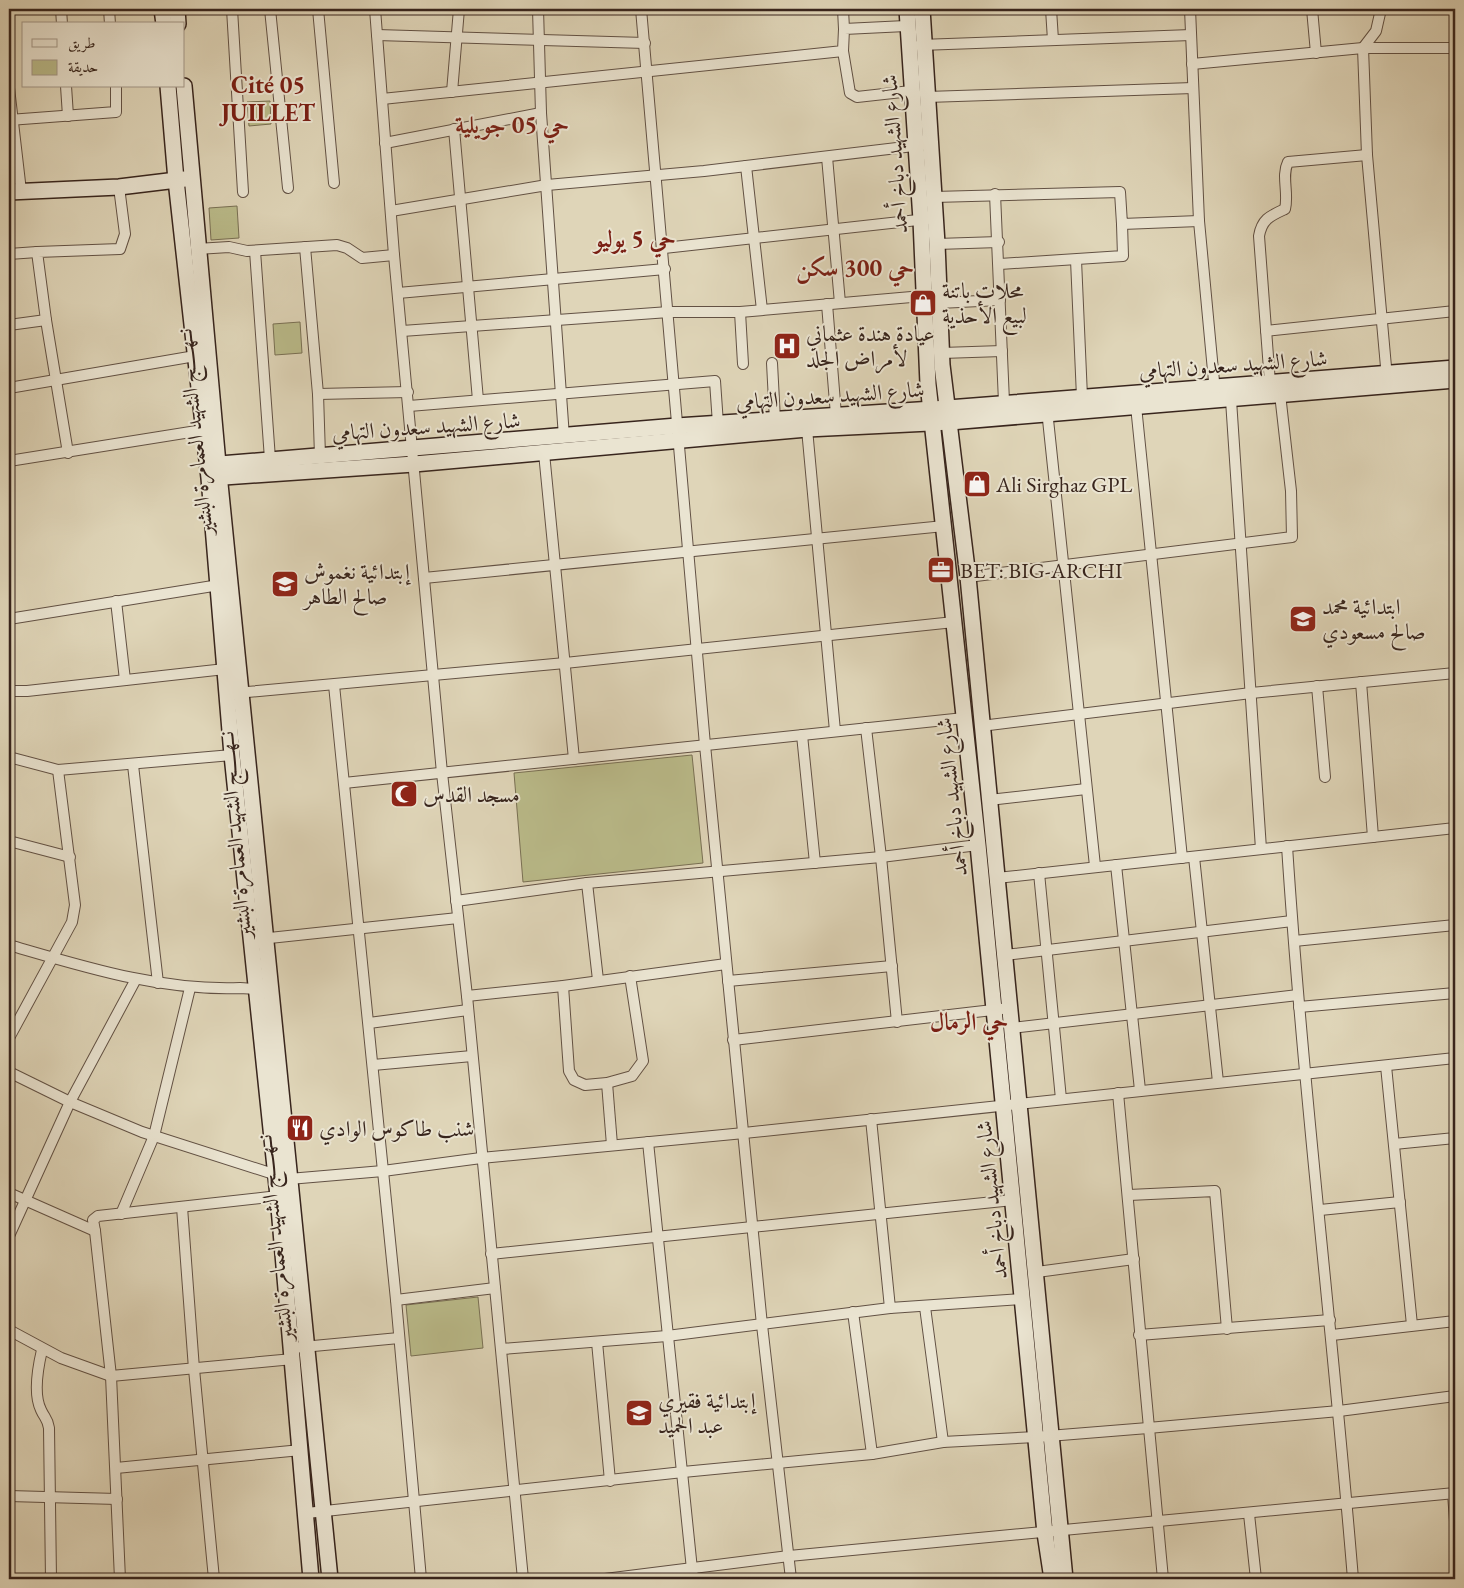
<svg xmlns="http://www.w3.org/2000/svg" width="1464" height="1588" font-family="'EB Garamond',Amiri,serif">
<rect width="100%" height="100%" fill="#dfd5b8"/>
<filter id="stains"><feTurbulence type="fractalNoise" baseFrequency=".004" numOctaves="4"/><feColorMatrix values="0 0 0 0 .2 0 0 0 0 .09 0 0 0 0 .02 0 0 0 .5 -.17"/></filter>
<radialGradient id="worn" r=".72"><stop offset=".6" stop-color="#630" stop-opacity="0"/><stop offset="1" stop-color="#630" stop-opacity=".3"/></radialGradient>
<g fill="#babb8a" stroke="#797054">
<polygon points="270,101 271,124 249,126 247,102"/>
<polygon points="237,206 239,238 211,240 209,208"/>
<polygon points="300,322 302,353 275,355 273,324"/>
<polygon points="692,755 703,863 523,882 514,773"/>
<polygon points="478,1297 483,1348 411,1356 406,1305"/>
</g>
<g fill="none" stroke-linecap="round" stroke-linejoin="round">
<g stroke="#625144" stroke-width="12">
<g id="street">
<polyline points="61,9 62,24"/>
<polyline points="109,9 110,24"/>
<polyline points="232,9 243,192"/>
<polyline points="270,9 288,188"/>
<polyline points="318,9 334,183"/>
<polyline points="375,9 394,255 442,773 467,996 523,1579"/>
<polyline points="538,9 541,113 564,437"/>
<polyline points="641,9 705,745 762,1325 791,1579"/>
<polyline points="843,9 844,29"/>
<polyline points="1051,9 1053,40"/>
<polyline points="1190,9 1199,221 1215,392"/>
<polyline points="1312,9 1316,53"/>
<polyline points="1381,9 1376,31 1363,48 1367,155 1387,378"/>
<polyline points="377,35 645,43"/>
<polyline points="920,45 1191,35"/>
<polyline points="843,51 850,93 857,97 911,91"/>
<polyline points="1192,64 1363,48 1455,48"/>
<polyline points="66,86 68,116"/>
<polyline points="9,88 21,191"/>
<polyline points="452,92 459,9"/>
<polyline points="927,97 1193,88"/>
<polyline points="382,99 843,51 844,29 906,26"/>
<polyline points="9,120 116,112 116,86"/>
<polyline points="454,129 478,400"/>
<polyline points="385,143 541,113"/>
<polyline points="827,157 840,303"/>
<polyline points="746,166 762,310"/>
<polyline points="995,194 1004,402"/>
<polyline points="934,197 1120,192 1122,224 1199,221"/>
<polyline points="391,211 547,185 704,171 922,145"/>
<polyline points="937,244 999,242"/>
<polyline points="305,247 318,394 320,456"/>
<polyline points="664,248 927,219"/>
<polyline points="197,249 229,247 247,251 337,245 347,248 362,258 394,255"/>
<polyline points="255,251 270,459"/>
<polyline points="9,254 37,252"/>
<polyline points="1076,260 1082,397"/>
<polyline points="1000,264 1123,256 1122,224"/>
<polyline points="398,293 665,269"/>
<polyline points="939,303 1000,300"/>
<polyline points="827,304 836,415"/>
<polyline points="740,312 743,364"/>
<polyline points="9,325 46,320"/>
<polyline points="402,331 669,312 740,312 923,296"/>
<polyline points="1266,331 1455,311"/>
<polyline points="942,353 1002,351"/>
<polyline points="772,363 775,420"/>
<path d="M 1270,383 L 1259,236 C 1262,219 1270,216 1285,209 C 1289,193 1281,176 1288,162 L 1367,155"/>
<polyline points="9,388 195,356"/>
<polyline points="318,394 408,392"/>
<polyline points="1231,400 1261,849"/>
<polyline points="409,406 715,381 718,424"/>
<polyline points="1136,406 1182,858"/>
<polyline points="1047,410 1095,866"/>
<polyline points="807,429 835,731"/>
<polyline points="68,453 46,320 37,252 120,249 125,234 119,187"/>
<polyline points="544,453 574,759"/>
<polyline points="9,461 203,430"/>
<polyline points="968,577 1292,537 1291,491 1280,394"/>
<polyline points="424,578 944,526"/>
<polyline points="116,601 125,680"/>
<polyline points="9,619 219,585"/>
<polyline points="1361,682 1373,837"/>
<polyline points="334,685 396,1300 421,1579"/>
<polyline points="1317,686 1325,777"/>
<polyline points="9,691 27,691 225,669"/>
<polyline points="236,693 565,663 954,622"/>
<polyline points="981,726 1251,693 1455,673"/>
<polyline points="866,728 881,857 897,1022"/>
<polyline points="802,735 815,863"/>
<polyline points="9,757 58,770 232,755"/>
<polyline points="133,765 158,983"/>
<polyline points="344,783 964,718"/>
<polyline points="989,800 1086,789"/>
<polyline points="9,841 70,857"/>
<path d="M 1287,846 C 1303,1091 1333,1334 1353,1579"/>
<polyline points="1194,857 1218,1082"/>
<polyline points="1116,865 1140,1090"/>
<polyline points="1039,873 1061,1099"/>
<polyline points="997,878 1455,828"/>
<polyline points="587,883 598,980"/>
<polyline points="456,901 587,883 881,857 978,845"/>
<polyline points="260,939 458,918"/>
<polyline points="1294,941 1455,925"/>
<path d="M 9,945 C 85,967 160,991 240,988 C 248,988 255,990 263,989"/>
<polyline points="1005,955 1292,921"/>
<polyline points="728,981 892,966"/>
<polyline points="563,986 569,1071 574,1080 585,1085 607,1083 632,1076 643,1061 630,976"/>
<polyline points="467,996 563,986 726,964"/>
<polyline points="1299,1007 1455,993"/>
<polyline points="369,1023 468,1010"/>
<polyline points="1012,1028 1298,995"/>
<polyline points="9,1038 72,922 75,905 58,770"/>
<polyline points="733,1040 1010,1008"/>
<polyline points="373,1065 472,1056"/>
<polyline points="1386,1066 1412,1325"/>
<polyline points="9,1072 70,1102 142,1132 289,1179 383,1171 481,1158 744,1133 1455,1058"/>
<polyline points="607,1083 612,1145"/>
<polyline points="1118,1093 1163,1579"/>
<polyline points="871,1119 890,1308"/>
<polyline points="648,1142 693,1579"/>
<polyline points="1394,1144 1455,1138"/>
<polyline points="9,1193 95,1231 93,1220 98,1216 278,1196"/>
<polyline points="1129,1195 1215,1191 1227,1329"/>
<polyline points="182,1207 194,1369 214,1579"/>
<polyline points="1320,1210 1400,1202"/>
<polyline points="121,1214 154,1136 190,988"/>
<polyline points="95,1231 111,1376 120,1579"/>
<polyline points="9,1236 70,1102 136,979"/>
<polyline points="491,1254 1013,1200"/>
<polyline points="1037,1272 1134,1259"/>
<polyline points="396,1300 495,1288"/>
<polyline points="925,1307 943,1442"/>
<polyline points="853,1312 872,1454"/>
<polyline points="9,1330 61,1358 111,1376 293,1359"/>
<polyline points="1139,1335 1330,1320"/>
<polyline points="1332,1335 1455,1321"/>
<polyline points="597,1342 610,1481"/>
<polyline points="292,1348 399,1338"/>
<polyline points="502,1349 667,1336 890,1308 1022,1299"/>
<path d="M 42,1350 C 38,1367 33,1394 41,1410 C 45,1419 47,1417 49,1428 L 51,1579"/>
<polyline points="116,1468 301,1450"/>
<polyline points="1453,1493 1455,1521"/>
<polyline points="9,1496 117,1499"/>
<polyline points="307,1513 683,1472 872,1454 943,1442 1036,1437 1148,1428 1339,1411 1455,1396"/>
<polyline points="1249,1514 1256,1579"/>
<polyline points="605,1579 789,1556 1455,1493"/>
</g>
</g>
<g stroke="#38251d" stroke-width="18">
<g id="secondary">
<polyline points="162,9 164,24"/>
<polyline points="177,9 178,24"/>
<polyline points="907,9 921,220 928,384 978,845 1045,1533 1052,1579"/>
<polyline points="922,9 937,244 942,365 968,577 1065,1579"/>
<polyline points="168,86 176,180 209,478 232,755 278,1196 311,1579"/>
<polyline points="184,86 218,464 330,1579"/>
<polyline points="9,192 119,187 185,179"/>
<polyline points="208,465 677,426 948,408 1455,368"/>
<polyline points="210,478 414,464 807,429 950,422 1455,380"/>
</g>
</g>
<use href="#street" stroke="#eae4d1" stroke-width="10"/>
<use href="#secondary" stroke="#eae4d1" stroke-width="15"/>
</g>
<defs>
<g id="shop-square" transform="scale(1.4375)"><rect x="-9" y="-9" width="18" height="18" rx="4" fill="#8f2418" stroke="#eae4d1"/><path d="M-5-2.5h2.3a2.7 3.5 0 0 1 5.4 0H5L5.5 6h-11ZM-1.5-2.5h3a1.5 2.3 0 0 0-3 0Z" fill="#fff"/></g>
<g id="hospital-square" transform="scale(1.4375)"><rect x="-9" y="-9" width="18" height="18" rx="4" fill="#8f2418" stroke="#eae4d1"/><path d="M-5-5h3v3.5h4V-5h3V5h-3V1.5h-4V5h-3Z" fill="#fff"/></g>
<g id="office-square" transform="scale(1.4375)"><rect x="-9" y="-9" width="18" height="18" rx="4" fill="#8f2418" stroke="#eae4d1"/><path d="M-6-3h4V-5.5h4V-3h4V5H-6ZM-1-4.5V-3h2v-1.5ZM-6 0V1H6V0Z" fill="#fff"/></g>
<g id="school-square" transform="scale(1.4375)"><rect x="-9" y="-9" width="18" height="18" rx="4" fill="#8f2418" stroke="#eae4d1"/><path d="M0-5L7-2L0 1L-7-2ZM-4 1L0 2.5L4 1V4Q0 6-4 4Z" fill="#fff"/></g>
<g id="mosque-square" transform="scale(1.4375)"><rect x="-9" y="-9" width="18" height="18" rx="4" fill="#8f2418" stroke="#eae4d1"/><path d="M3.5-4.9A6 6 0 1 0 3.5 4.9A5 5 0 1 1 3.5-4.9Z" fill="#fff"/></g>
<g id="restaurant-square" transform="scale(1.4375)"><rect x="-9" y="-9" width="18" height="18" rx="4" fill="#8f2418" stroke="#eae4d1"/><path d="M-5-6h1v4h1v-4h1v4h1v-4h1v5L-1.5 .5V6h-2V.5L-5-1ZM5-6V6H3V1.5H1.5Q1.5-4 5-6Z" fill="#fff"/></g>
</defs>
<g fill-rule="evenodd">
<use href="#shop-square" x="923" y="303"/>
<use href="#hospital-square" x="787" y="346"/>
<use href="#shop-square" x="977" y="484"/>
<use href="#office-square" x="941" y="570"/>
<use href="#school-square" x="285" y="584"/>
<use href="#school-square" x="1303" y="619"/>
<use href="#mosque-square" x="404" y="794"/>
<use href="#restaurant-square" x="300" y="1128"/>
<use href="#school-square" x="639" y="1413"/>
</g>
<g text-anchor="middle" stroke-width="4" stroke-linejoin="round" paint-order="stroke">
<g font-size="22" fill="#38251d" stroke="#eae4d1">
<text transform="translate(894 154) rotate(-94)" y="8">شارع الشهيد دباخ أحمد</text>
<text transform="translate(1233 364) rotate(-4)" y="8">شارع الشهيد سعدون التهامي</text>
<text transform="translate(830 395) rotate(-4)" y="8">شارع الشهيد سعدون التهامي</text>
<text transform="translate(426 426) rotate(-4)" y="8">شارع الشهيد سعدون التهامي</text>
<text transform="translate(194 432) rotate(-96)" y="8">نــهـــــج الشهيد العمامرة البشير</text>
<text transform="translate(951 797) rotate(-96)" y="8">شارع الشهيد دباخ أحمد</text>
<text transform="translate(234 835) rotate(-95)" y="8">نــهـــــج الشهيد العمامرة البشير</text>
<text transform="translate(991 1200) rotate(-96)" y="8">شارع الشهيد دباخ أحمد</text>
<text transform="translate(274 1238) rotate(-96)" y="8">نــهـــــج الشهيد العمامرة البشير</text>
</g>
<g font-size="22" fill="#38251d" stroke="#eae4d1" text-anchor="start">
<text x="942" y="298">محلات باتنة<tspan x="942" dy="25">لبيع الأحذية</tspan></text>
<text x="806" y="341">عيادة هندة عثماني<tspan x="806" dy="25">لأمراض الجلد</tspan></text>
<text x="996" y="492">Ali Sirghaz GPL</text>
<text x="960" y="578">BET: BIG-ARCHI</text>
<text x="304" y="579">إبتدائية نغموش<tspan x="304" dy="25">صالح الطاهر</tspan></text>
<text x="1322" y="614">ابتدائية محمد<tspan x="1322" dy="25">صالح مسعودي</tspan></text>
<text x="423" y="802">مسجد القدس</text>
<text x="319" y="1136">شنب طاكوس الوادي</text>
<text x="658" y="1408">إبتدائية فقيري<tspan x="658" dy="25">عبد الحميد</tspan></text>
</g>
<g font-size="24" font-weight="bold" fill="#7a1f14" stroke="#eae4d1">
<text x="268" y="93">Cité 05<tspan x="268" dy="28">JUILLET</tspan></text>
<text x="512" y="133">حي 05 جويلية</text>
<text x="635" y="247">حي 5 يوليو</text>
<text x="855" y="276">حي 300 سكن</text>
<text x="969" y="1030">حي الرمال</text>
</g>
</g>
<rect width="1464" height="1588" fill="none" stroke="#dfd5b8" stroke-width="30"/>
<rect x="10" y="10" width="1444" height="1568" fill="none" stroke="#38251d" stroke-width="2.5"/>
<rect x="15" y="15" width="1434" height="1558" fill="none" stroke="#38251d"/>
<rect x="22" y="22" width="162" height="65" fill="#eae4d1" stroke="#a39889"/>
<rect x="32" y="39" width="25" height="8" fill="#eae4d1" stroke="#a39889"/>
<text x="68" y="48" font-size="15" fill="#38251d">طريق</text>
<rect x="32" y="60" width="25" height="15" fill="#babb8a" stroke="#a39889"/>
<text x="68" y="72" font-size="15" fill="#38251d">حديقة</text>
<rect width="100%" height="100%" filter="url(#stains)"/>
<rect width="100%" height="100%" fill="url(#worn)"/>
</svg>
